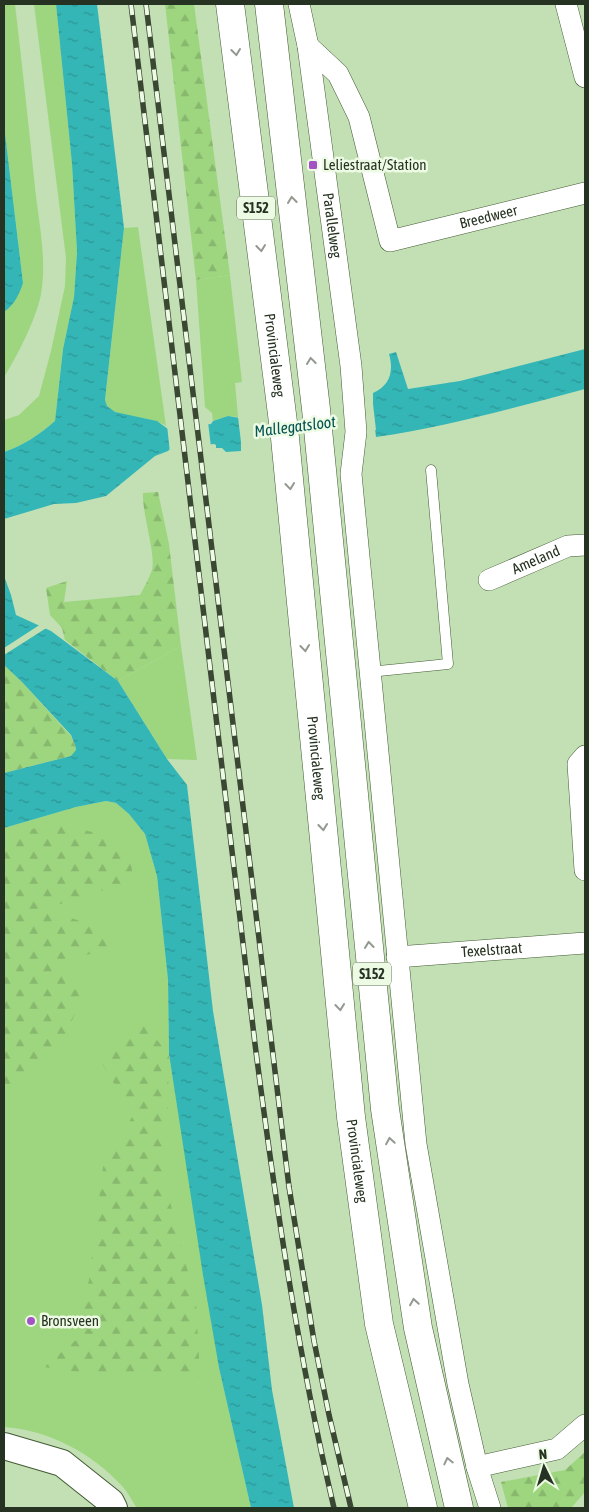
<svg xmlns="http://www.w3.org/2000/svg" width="589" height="1512" font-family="'Asap Condensed',sans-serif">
<defs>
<pattern id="forest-firs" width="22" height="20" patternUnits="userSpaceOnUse" patternTransform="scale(1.25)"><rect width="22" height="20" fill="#9ed67f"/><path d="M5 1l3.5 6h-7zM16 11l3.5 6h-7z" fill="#88b86d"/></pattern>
<pattern id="water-ripples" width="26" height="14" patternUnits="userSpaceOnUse" patternTransform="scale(1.25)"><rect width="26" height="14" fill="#34b6b6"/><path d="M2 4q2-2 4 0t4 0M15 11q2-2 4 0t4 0" fill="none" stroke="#2c9594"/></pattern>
</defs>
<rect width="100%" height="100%" fill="#c3dfb4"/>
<g fill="#9ed67f">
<path d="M 4,4 L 15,4 C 22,65 29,127 35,188 C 39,223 47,260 41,294 C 37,317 17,357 4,377 L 4,312 L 10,307 L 23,283 L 4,125 Z"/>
<path d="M 34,4 L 56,4 L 72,164 L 77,252 L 74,297 L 63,349 L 55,421 C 39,435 24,445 4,452 L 4,420 L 19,415 L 39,396 L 51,351 L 65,286 L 66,258 Z"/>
<path d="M 138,227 L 166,426 C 150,415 122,419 111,410 C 107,408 106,404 105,400 L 124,228 Z"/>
<polygon points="230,275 242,382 235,383 238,417 228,416 213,421 212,413 205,407 196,280"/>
<polygon points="181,646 197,760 167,759 118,681"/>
<path d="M 106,801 L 116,803 L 129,814 L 145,834 L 157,876 L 168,980 L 169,1054 L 219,1368 L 251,1508 L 137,1508 C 132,1501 128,1492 122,1486 C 92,1453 48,1430 4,1427 L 4,828 L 76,807 Z"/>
</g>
<g fill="url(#forest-firs)">
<polygon points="165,4 194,4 230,275 196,280"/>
<path d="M 158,492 L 169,544 L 181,646 L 118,681 L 65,640 L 62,628 L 50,615 L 46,588 L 67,581 L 64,602 L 140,595 C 144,587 149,579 152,570 C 156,554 142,514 143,493 Z"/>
<polygon points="4,665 22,682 71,736 75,745 76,751 71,756 4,773"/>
<polygon points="57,822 123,841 131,863 134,885 113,887 45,909 106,930 109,951 66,958 82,998 59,1050 26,1068 17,1086 4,1089 4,837"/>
<polygon points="138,1018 169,1054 166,1186 196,1303 200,1377 104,1376 44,1367 76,1340 89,1280 103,1167 133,1115 98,1057"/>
<polygon points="585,1452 585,1492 571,1508 508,1508 501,1482 565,1470"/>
</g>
<g fill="url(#water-ripples)">
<path d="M 56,4 L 97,4 L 124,228 L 105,400 L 107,406 L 115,412 L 157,421 L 168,429 L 211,424 L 213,421 L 228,416 L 240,418 L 373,406 L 373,393 C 390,386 394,371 389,354 L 396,352 L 408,389 L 460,381 L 585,349 L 585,389 C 516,407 447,427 376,437 L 375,429 L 241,441 L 241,451 L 226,452 L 222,448 L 216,448 L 216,445 L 214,444 L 170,449 L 168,451 L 155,456 L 106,496 L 76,503 L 54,504 L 4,519 L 4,452 C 24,445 39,435 55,421 L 63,349 L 74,297 L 77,252 L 72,164 Z"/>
<path d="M 4,125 L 23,283 C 19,295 14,305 4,312 Z"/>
<polygon points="4,576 11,595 16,615 51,631 118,681 167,759 187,785 213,1011 262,1305 272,1390 294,1508 251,1508 219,1368 203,1275 169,1054 168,980 157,876 145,834 129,814 116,803 106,801 76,807 4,828 4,773 71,756 76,750 75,745 71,735 22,682 4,665"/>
</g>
<g fill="#c3dfb4">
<polygon points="373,404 376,430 241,442 238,417"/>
<polygon points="208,422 211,447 171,451 170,453 167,425 168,426"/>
<polygon points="41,624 48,627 4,655 4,648"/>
</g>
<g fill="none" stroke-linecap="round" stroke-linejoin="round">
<g stroke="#435b35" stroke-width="11">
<polyline id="service" points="369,672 448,664 431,470"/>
</g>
<g stroke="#435b35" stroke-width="22">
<g id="minor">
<path id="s1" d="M 299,4 L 308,46 L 351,366 L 356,432 L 351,474 L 416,1144 L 458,1384 L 477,1467 L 490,1508"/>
<polyline points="566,4 585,77"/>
<path id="s2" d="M 308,46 L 338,74 L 359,117 L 390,241 L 585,193"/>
<path id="s3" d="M 489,580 L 568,546 L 585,545"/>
<polyline points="585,756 578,764 585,870"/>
<path id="s4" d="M 397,957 L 585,943"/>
<polyline points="477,1467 557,1449 585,1425"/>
</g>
</g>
<g stroke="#435b35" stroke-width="28">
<polyline id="tertiary" points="4,1446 62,1463 111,1502 114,1508"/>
</g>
<g stroke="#435b35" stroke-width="29">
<g id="primary">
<path id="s5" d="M 230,4 L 285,438 L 351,1117 L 379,1324 L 423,1508"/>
<polyline points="269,4 316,409 385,1109 418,1328 459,1508"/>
</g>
</g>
<use href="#service" stroke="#fff" stroke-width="10"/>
<use href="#minor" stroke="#fff" stroke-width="21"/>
<use href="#tertiary" stroke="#fff" stroke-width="26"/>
<use href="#primary" stroke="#fff" stroke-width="28"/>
<g stroke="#394733" stroke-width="5.5">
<g id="rail">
<path d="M 131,4 L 255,1044 C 275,1200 298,1355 334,1508"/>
<polyline points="146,4 289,1187 314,1341 329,1415 351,1508"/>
</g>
</g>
<use href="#rail" stroke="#edfbe5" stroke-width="4" stroke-dasharray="11" stroke-linecap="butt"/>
</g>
<defs><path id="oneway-chevron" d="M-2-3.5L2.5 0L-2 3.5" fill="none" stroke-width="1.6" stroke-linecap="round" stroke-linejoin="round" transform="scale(1.25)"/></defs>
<g stroke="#939990">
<use href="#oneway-chevron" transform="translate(236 52) rotate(83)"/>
<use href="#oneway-chevron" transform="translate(292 200) rotate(-97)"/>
<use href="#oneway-chevron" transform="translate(261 248) rotate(83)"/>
<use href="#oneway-chevron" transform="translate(311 361) rotate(-97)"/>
<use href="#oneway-chevron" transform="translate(290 486) rotate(84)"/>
<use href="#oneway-chevron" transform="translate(305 648) rotate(84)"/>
<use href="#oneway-chevron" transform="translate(323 827) rotate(84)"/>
<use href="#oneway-chevron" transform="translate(369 945) rotate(-96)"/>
<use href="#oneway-chevron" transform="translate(340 1007) rotate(84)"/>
<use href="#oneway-chevron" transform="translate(390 1141) rotate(-99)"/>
<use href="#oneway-chevron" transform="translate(414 1302) rotate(-99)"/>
<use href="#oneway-chevron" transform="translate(448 1461) rotate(-103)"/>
</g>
<g fill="#a353c4" stroke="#edfbe5" stroke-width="2">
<rect x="308" y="160" width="10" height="10" rx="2.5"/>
<circle cx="31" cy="1321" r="5"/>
</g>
<g text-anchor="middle" stroke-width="5" stroke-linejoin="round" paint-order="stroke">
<g fill="#edfbe5" stroke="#626f5c" stroke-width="1">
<rect x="237" y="196.5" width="38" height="23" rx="4"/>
<rect x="353" y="962.5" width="38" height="23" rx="4"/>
</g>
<g font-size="14" font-weight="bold" fill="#273322">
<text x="256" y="213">S152</text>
<text x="372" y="979">S152</text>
</g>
<g font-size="15" fill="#273322" stroke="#edfbe5" text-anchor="start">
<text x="323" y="170">Leliestraat/Station</text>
<text x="41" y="1326">Bronsveen</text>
</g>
<g font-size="15" fill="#273322" stroke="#edfbe5">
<text dy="5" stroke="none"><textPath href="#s2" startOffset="318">Breedweer</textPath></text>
<text dy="5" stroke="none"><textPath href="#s1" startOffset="224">Parallelweg</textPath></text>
<text dy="5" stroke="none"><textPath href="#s5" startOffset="354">Provincialeweg</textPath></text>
<text dy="5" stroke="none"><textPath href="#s3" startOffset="51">Ameland</textPath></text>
<text dy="5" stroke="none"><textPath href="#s5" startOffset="759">Provincialeweg</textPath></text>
<text dy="5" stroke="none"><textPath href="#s4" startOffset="95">Texelstraat</textPath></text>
<text dy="5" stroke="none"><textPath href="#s5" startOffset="1164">Provincialeweg</textPath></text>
</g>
<g font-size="16" font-style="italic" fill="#045252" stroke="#edfbe5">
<text transform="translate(295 426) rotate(-7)" y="6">Mallegatsloot</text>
</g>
</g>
<rect width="589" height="1512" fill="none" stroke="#273322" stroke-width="10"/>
<g transform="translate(544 1467) rotate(355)" stroke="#edfbe5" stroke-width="4" paint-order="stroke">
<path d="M0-4L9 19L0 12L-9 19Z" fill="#273322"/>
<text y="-8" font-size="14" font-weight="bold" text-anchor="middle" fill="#273322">N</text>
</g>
</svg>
